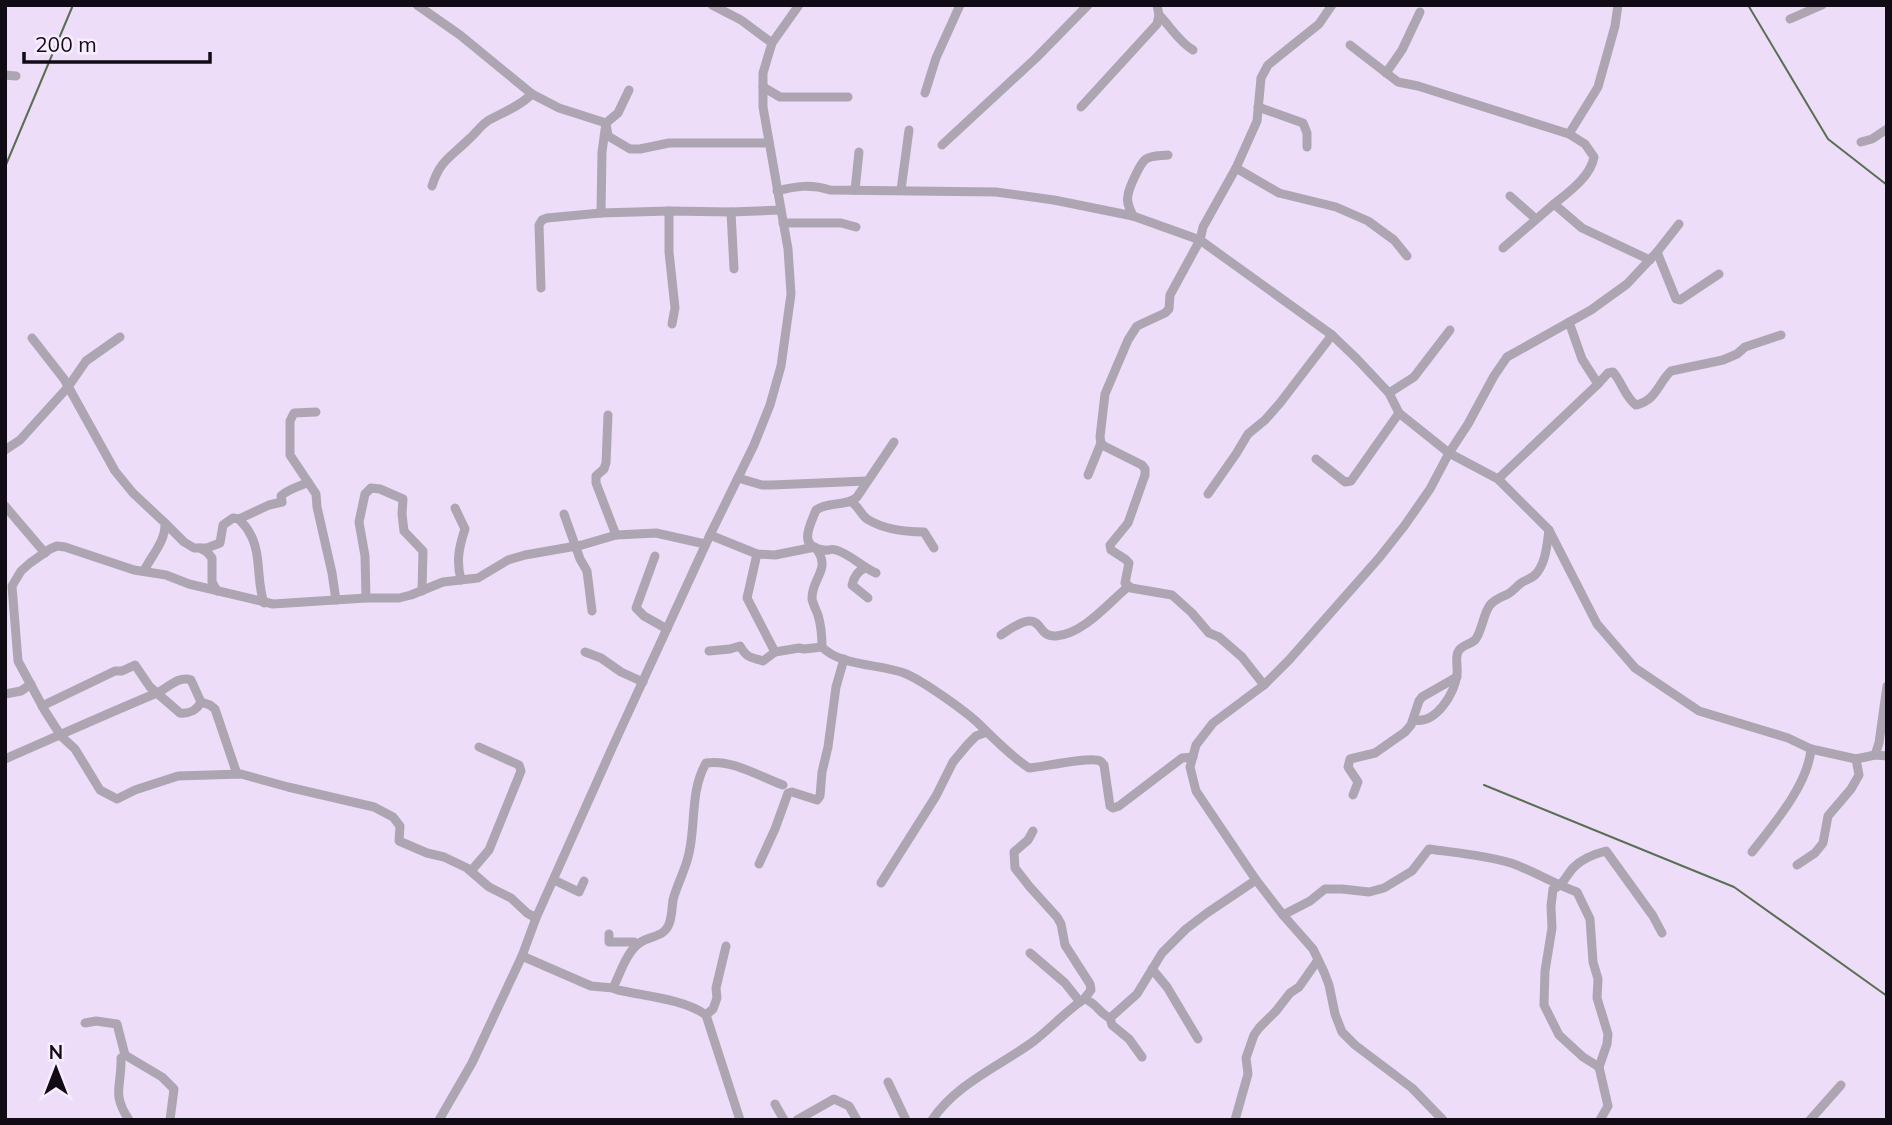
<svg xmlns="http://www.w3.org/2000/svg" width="1892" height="1125" font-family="Mulish,sans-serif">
<rect width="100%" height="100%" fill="#edddf9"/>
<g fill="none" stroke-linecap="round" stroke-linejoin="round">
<g stroke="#596f53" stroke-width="2">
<polyline points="1748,5 1828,139 1887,185"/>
<polyline points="5,167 73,5"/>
<polyline points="1484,785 1734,887 1887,996"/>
</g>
<g stroke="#ada6b2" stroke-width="9">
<polyline points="417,5 460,35 532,94 559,108 606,123 608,136 630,149 640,149 669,143 769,143"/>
<polyline points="712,5 741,20 772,43"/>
<polyline points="1332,5 1319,24 1268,65 1261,78 1257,121 1236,168 1203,227 1200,240 1332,335 1357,359 1389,393 1399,413 1449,453 1498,479 1549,530 1597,624 1635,668 1699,711 1788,738 1811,749 1856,759 1875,755 1887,756"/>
<path d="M 1159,15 C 1171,27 1179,42 1193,50"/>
<polyline points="1790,19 1822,5"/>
<path d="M 1350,45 L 1398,82 L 1418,86 L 1569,134 L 1585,144 L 1594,157 C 1591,176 1569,192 1554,204 L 1582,228 L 1650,260"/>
<polyline points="1386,73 1402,50 1420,12"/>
<polyline points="5,75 16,76"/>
<polyline points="763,87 780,97 848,97"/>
<polyline points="629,90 618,113 606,123 602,152 601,213 669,211 731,212 781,210"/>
<polyline points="925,93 936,58 960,5"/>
<polyline points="1081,107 1157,24 1159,15 1157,5"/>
<polyline points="1258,107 1303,123 1307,133 1307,147"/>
<polyline points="1569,134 1598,87 1615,26 1618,5"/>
<polyline points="1861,142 1872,139 1887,129"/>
<polyline points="942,145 1036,58 1088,5"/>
<polyline points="1236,168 1279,193 1336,207 1368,221 1394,240 1407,256"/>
<path d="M 432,186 C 440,160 451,157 469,139 C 476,133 481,125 489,120 C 504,112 520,106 532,94"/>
<polyline points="855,190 859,152"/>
<polyline points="901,190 909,130"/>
<path d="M 777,191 C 796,186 811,184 830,190 L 996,192 L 1054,200 L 1133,216 L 1200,240 L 1170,295 L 1169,309 L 1165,313 L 1137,326 L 1128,340 L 1105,394 L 1100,437 L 1101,443 L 1104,446 L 1142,465 L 1145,469 L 1145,475 L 1128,523 L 1110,545 L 1111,550 L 1125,559 L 1129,563 L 1125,583 L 1131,588 L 1172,595 L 1192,613 L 1209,633 L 1219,637 L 1242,657 L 1264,685"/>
<polyline points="1510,196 1536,219"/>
<polyline points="669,211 669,252 675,308 672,324"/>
<polyline points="731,212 734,269"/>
<path d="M 1133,216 C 1130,209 1126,203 1128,195 C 1129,188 1140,163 1146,159 C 1152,155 1161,156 1168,155"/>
<polyline points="783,223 841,223 856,227"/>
<polyline points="1503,248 1554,204"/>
<polyline points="1657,252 1676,299 1680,300 1719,274"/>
<polyline points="541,288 539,225 542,220 547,218 601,213"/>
<polyline points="1569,322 1582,359 1598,384"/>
<path d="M 32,338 L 64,379 L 115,471 L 133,493 L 165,523 C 166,541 151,556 144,571"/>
<polyline points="1389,393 1414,377 1450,330"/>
<polyline points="316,412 294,413 290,421 290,455 316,494 317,507 332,573 336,600"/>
<polyline points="608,415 606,463 604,469 596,476 596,483 616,535"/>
<polyline points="5,450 20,440 68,387 86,361 120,337"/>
<polyline points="1316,459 1345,482 1351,481 1399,413"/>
<polyline points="1088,475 1101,443"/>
<polyline points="738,478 762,485 772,485 866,481"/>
<path d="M 1498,479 L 1598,384 L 1608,373 L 1613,372 C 1622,382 1625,397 1636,405 C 1657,400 1658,383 1671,371 L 1723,360 L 1737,354 L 1745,347 L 1781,335"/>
<polyline points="1208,494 1236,454 1248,434 1265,420 1280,403 1332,335"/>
<path d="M 851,502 C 859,506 860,514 867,519 C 883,529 906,532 924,532 L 934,548"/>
<polyline points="5,506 45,553"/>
<path d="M 455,508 L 465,529 C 459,547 456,561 461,580"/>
<polyline points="564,514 580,559 587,571 592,611"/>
<path d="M 239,519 L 269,505 L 282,502 L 281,496 C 288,489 299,487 308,482"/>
<polyline points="165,523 184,542 194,548 200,548 207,552 212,558 212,582 217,591"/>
<path d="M 710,535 L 757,554 L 775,555 L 815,547 C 833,569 811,578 812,599 C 813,604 816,610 818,615 C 821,625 822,636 822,647 C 840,666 880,664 904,673 C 922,680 967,712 980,725 C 995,740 1012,757 1029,768 C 1042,767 1092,756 1100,761 C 1102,762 1103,764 1104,765 L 1110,806 L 1113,808 L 1119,806 L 1182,758 L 1193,757"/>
<path d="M 200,548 L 207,548 L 220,543 L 223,525 L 233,518 L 239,519 C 242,523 247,527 249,532 C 262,552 256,581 264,603"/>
<polyline points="757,554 747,598 775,652"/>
<polyline points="655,556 636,608 644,616 667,629"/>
<path d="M 865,568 C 857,571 854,577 852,585 L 868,598"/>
<path d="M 876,573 C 862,567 850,554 836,550 C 829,548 831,551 824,550 C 797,548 810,525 816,510 C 829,501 846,507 857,497 L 894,442"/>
<polyline points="366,598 365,556 359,522 365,494 371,488 380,489 403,499 402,514 404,531 423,551 422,591"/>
<path d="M 1001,635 C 1048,602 1032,638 1056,636 C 1084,634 1109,602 1129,586"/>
<path d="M 709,651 L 730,649 L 740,646 C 747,658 750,657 763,661 L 775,652 L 799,648 L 804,649 L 822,647"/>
<polyline points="585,652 601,658 621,672 643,682"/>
<polyline points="5,694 21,691 31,684"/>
<path d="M 42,706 L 115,671 L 122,671 L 135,665 L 150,687 L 180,713 C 189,714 197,710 201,702"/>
<path d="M 1413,720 C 1436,725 1455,693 1457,674 C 1458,667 1455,658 1458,652 C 1461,645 1470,645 1475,640 C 1482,632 1483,614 1490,605 C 1495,599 1502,597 1508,594 C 1513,591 1516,587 1521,583 C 1525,580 1531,579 1535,575 C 1546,564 1547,544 1549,530"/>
<polyline points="1875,755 1879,743 1887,686"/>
<path d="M 5,759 C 56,737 106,714 157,693 C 168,688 179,675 191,680 L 201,702 L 210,705 L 215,709 L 237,774"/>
<polyline points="1353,795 1358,782 1348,767 1350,759 1375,753 1405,732 1411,725 1419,701 1422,697 1457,677"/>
<polyline points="1033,831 1028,840 1014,852 1015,868 1029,886 1057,917 1061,924 1065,945 1090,984 1091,990 1084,999"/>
<path d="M 1752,852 C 1773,825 1808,785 1811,749"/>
<polyline points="759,864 775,829 788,793 792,792 817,800 820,796 822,772 828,747 836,687 844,659"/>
<polyline points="1797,865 1815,853 1823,843 1828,816 1851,789 1859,775 1856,759"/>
<polyline points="471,871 489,850 521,771 519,765 479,747"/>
<polyline points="554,880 579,892 584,881"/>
<polyline points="881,883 936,796 953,762 968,744 976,736 987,732"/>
<path d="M 1283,915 L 1310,901 L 1325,889 L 1342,889 L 1369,892 L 1384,888 L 1412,871 L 1429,849 C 1457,853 1484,855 1511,863 C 1534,871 1554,884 1577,892 L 1590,919 L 1593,962 L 1598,979 L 1597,998 L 1608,1034 L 1607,1044 L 1599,1067 L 1608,1106 L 1600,1120"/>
<polyline points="536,918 527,913 511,898 489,887 467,868 444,857 427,853 399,841 400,826 393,817 374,807 288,787 241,774 178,776 135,790 117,799 100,790 75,749 61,736 45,711 18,661 12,586 21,571 30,563 50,549 57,546 65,547 134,570 166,575 189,584 273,604 366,598 399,598 411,595 443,582 478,578 508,560 525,555 582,545 616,535 656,533 705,544"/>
<polyline points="609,934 609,942 634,942 635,946"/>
<polyline points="1030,953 1065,983 1080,1002"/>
<path d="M 522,956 L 591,986 L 613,988 L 618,990 C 644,996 684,999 706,1015 L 740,1120"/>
<polyline points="1152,969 1167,987 1198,1039"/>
<path d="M 613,988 C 620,974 627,950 641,942 C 653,935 666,937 670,921 C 672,914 672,907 673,900 C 677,884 686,869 689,853 C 696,823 690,791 706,763 C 732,759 758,776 783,785"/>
<polyline points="706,1015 713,1009 717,998 716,988 726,946"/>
<polyline points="1110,1018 1112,1025 1129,1039 1142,1057"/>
<polyline points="85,1023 96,1021 117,1024 125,1055 162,1077 174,1089 170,1120"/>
<path d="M 125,1055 L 121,1058 C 122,1087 111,1093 129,1120"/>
<path d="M 1599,1067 L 1583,1057 L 1559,1035 L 1544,1005 L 1545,971 L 1552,928 L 1551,906 L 1553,889 C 1564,885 1566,875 1574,867 C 1583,858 1594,854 1606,851 L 1653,916 L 1662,933"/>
<polyline points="888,1082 906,1120"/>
<polyline points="775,1104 784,1120"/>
<polyline points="439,1120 472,1063 522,956 536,918 613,746 710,535 754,445 770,405 781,366 791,294 788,249 763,107 763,73 772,43 799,5"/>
<polyline points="797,1120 834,1099 849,1106 857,1120"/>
<path d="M 932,1120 C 957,1083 1000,1066 1034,1041 C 1051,1028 1066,1011 1084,999 C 1096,1002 1100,1014 1110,1018 L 1137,994 L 1162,953 L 1186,929 L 1207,913 L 1256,880"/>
<polyline points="1235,1120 1248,1074 1246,1058 1254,1035 1259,1028 1276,1011 1290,993 1299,987 1318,960"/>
<polyline points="1443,1120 1412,1088 1355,1045 1342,1032 1335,1014 1329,985 1324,972 1313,949 1283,915 1256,880 1196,791 1190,767 1196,745 1213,723 1264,685 1289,660 1379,558 1405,525 1430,489 1449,453 1468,424 1494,376 1507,357 1591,310 1627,284 1657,252 1679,224"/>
<polyline points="1810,1120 1841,1085"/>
</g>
</g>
<rect width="1892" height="1125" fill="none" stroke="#110b15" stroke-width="14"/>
<g transform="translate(56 1069)" stroke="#f7edfe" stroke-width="5" paint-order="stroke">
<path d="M0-5L12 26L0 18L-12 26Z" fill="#110b15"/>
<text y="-10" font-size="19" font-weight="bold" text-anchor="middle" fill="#110b15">N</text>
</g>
<path d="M24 52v10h186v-10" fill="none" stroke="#110b15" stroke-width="3.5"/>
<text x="35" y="52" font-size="21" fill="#110b15" stroke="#f7edfe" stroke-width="5" paint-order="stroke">200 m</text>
</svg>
